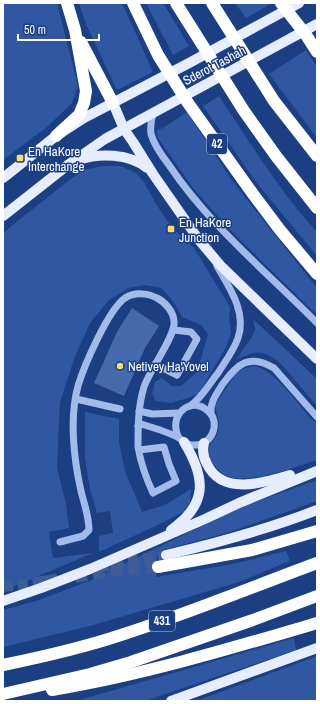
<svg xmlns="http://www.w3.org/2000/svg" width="320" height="704" font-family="'Archivo Narrow',sans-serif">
<rect width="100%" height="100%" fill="#1c3f84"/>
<g fill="#2f57a2">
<polygon points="3,3 57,3 78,86 72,103 47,127 3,160"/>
<polygon points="79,3 122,3 153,72 117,90 86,24"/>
<polygon points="146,3 163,3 189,46 173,55"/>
<polygon points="235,3 267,3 269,5 246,18"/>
<polygon points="306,50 317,67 317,138 269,74"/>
<path d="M 219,96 C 250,142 279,191 317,232 L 317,256 L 256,182 L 203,106 Z"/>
<polygon points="187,112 233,182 317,288 317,315 229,229 193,188 158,138 157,130 163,128"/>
<polygon points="101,166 121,166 136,173 144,182 156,204 173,229 194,248 230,307 229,320 231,333 226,347 199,393 188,398 171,403 156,401 152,394 155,382 162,378 172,386 181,386 197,372 208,334 201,325 182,317 173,301 161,288 145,285 128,288 109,300 90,323 74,359 60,402 57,468 66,504 69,528 49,532 53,558 93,553 3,591 3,234 15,223 81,171"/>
<path d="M 253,319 L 317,379 L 317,406 C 309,397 301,387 293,378 C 276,357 263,344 236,360 L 251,338 L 255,330 Z"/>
<path d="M 253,366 C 272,367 298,404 311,419 L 317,423 L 317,460 C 292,468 259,481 233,478 C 225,477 219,471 214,465 C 211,461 208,455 209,450 C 209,443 216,439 218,432 C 221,422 216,414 215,405 L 236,373 L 243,369 Z"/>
<polygon points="85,412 119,419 119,443 125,471 142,512 165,505 191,489 190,502 183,512 164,522 99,552 99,536 113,533 110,511 97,513 90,489 85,458"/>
<polygon points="317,480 317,501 230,532 163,550 157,555 156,577 233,564 286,551 290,561 239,582 185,598 90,626 3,647 3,610 36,601 92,580 152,550 244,506"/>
<polygon points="294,638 296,650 145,701 76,701"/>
<polygon points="317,656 317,701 196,701"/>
</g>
<polygon fill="#4469ad" points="132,308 159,326 145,348 124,396 94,383 117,332"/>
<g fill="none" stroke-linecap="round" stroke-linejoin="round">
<g stroke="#3e5c96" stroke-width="10" stroke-dasharray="10 5" stroke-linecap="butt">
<polyline points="99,568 140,559 166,555"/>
<polyline points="3,587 36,583 58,578"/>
</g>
<g stroke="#3e5c96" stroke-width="12" stroke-dasharray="12 6" stroke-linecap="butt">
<polyline points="75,577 109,571 158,567"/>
<polyline points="36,583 57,580"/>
</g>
<g stroke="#a2bbeb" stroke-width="7">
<path d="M 153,113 C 151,120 150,126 151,134 C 154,145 162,156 169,165 C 209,225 267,272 317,323"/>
<polyline points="155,364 177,375 197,339 191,332 174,330"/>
<polyline points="76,399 120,409"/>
<path d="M 190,406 C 202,398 209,384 218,373 C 225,362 234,350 238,338 C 247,312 229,287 217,266"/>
<polyline points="139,411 152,414 179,413"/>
<path d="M 211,414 C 210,402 216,395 222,385 C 237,364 249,353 274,368 L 317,417"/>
<path d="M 138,426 L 141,424 C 151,427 171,433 179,438 C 184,441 187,445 193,445 C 211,447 222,423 208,411 C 190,395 167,416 179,438"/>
<path d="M 60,542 L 83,536 L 89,530 C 89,516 84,504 81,491 C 74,460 69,418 78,386 C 84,366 108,310 125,298 C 134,292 148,293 157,298 C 165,302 174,312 174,322 C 176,335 149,371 144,387 C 138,406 138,427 138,447 C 141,464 146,478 153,493 L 176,481 L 169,464 L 164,447 L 139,450"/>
</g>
<g stroke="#e6edfe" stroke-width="10">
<polyline points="113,103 124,129 133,142 153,174 199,240 220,265 317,359"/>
<path d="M 78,160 C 99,153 129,153 147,168"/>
<polyline points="3,178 56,136 84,118 191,62 299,3"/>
<polyline points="3,216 69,164 105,139 317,24"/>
<path d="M 204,443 C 202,451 203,457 207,464 C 222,496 264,483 290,475"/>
<path d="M 171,530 C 208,504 206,478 184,442"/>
<path d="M 166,555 C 217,543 268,529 317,510"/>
<polyline points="3,601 41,588 90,569 205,519 239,503 317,471"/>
<polyline points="171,701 317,648"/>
</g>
<g stroke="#fff" stroke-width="12">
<polyline points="133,3 158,55 188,103 253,194 280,230 317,274"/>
<polyline points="176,3 244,111 276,156 317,208"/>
<polyline points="212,3 274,101 317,156"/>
<polyline points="281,3 306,35 317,52"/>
<polyline points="81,42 113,103"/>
<polyline points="56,136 79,115 84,103 86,91 75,30 67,3"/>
<polyline points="158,567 252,550 317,531"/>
<path d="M 3,665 C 42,657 82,648 121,635 C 187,614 252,587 317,563"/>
<path d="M 52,690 C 142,675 229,649 317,623"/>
<polyline points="3,694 90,674 131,662 253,620 317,596"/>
</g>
</g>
<g fill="#fcde5f" stroke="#1c3f84" stroke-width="1.5">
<rect x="16" y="154" width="8" height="8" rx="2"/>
<rect x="167" y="225" width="8" height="8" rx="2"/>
<circle cx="120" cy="366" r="4"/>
</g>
<g text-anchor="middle" stroke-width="3" stroke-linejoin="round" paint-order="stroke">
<g fill="#1c3f84" stroke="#bbc5da" stroke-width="1">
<rect x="207" y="134" width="20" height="20" rx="3"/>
<rect x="149" y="611" width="26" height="20" rx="3"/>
</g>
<g font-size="12" font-weight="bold" fill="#fff">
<text x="217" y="148">42</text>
<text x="162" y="625">431</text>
</g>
<g font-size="13" fill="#fff" stroke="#1c3f84">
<text transform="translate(214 65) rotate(-28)" y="5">Sderot Tashah</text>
</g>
<g font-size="13" fill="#fff" stroke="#1c3f84" text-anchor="start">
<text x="28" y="156">En HaKore<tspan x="28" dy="15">Interchange</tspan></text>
<text x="179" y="227">En HaKore<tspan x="179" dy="15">Junction</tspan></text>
<text x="128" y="371">Netivey Ha'Yovel</text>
</g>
</g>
<rect width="320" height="704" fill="none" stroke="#ffffff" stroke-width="8"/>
<path d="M18 34v6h81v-6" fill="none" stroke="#ffffff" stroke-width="2"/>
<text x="24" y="34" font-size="12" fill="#ffffff" stroke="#1c3f84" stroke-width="3" paint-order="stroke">50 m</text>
</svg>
